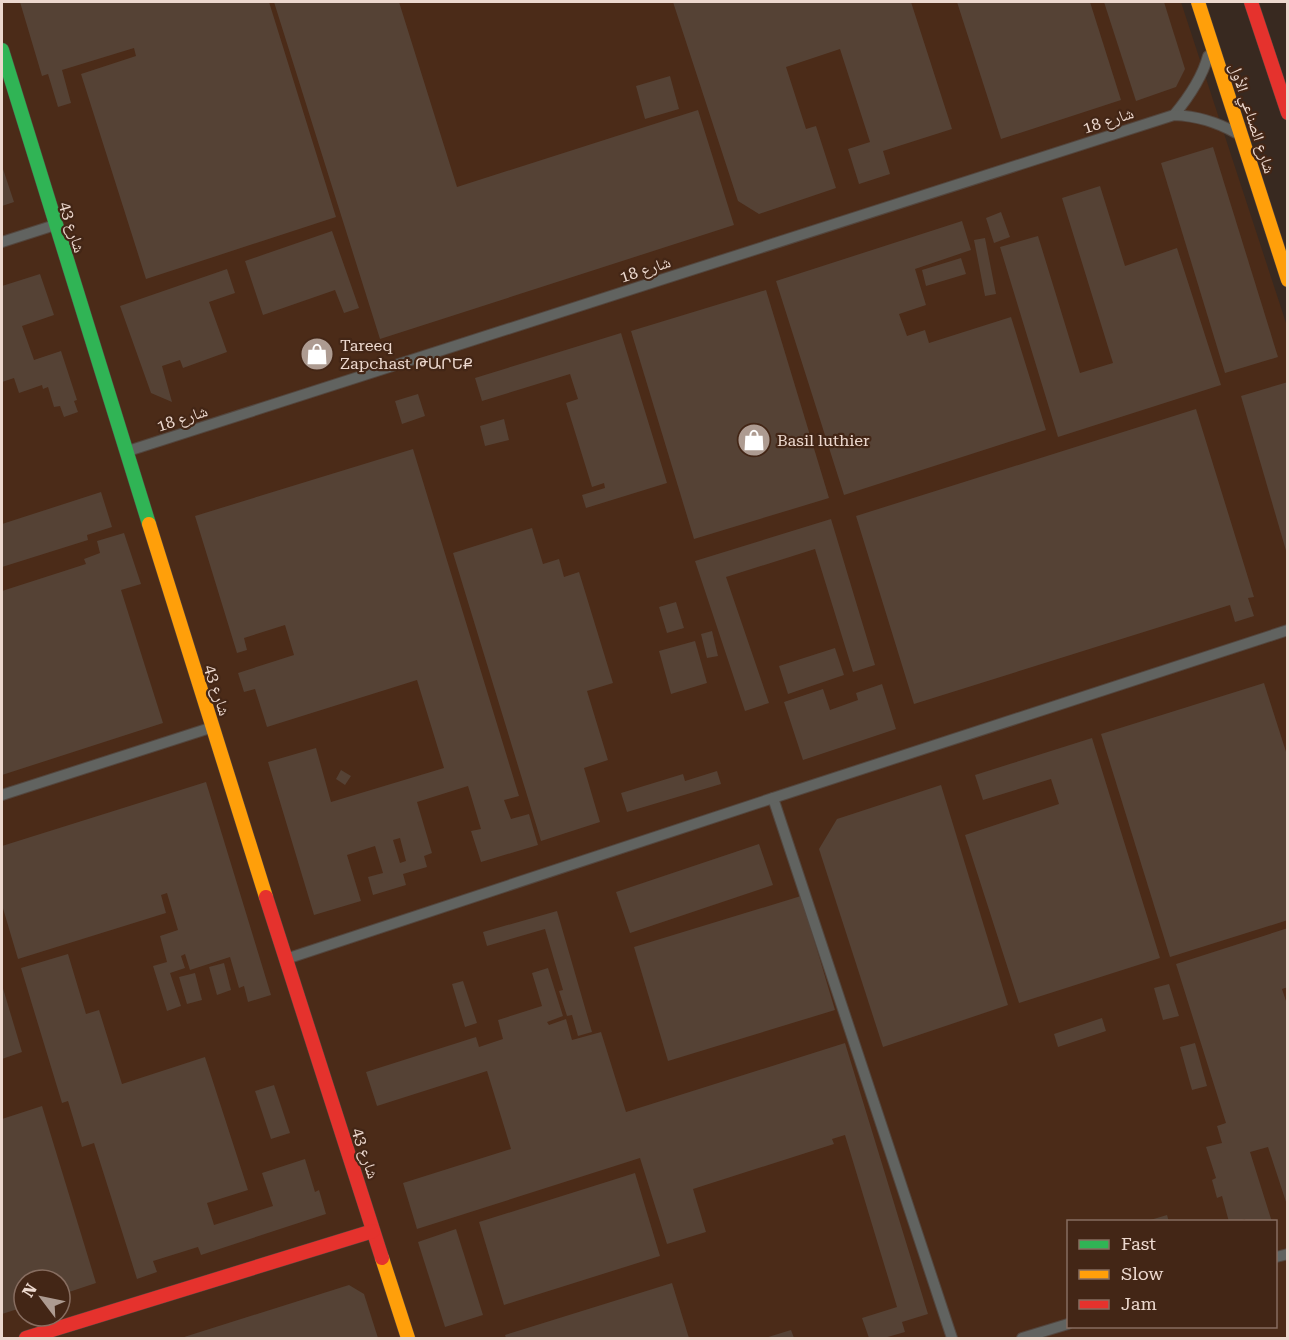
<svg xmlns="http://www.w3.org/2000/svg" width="1289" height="1340" font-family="'Roboto Serif','Noto Naskh Arabic','Noto Sans Armenian',serif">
<rect width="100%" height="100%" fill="#382920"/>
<path fill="#4b2b18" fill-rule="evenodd" d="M 2,2 L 1181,2 L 1287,326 L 1287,1338 L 2,1338 ZM 1068,1222 L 1276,1222 L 1276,1326 L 1068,1326 ZM 24,1280 L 60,1280 L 60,1316 L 24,1316 Z"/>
<g fill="#554235" fill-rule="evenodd">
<polygon points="20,2 269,2 336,217 146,279 81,74 136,56 134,48 62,70 71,103 58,107 48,74 42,76"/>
<polygon points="274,2 399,2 457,187 698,110 734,225 380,339"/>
<polygon points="673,2 911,2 952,129 883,151 890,174 859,184 848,149 870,142 840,49 786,67 806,129 816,126 836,188 759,214 738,201"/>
<polygon points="957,2 1090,2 1121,100 1001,139"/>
<polygon points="1104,2 1164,2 1185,69 1176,87 1136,101"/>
<polygon points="670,76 679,109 645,119 636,86"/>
<polygon points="1213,147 1278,357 1225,373 1161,163"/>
<polygon points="2,166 14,202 2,206"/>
<polygon points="1100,186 1125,266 1177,248 1221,385 1058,437 1000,247 1038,236 1080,373 1113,363 1062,198"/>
<polygon points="1001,212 1010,237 994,243 986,218"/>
<polygon points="962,221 971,250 915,269 926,305 899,314 907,336 925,330 929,343 1011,317 1046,430 844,495 776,281"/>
<polygon points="332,231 359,308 344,313 335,290 263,315 245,261"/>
<polygon points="985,238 996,294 985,296 974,240"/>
<polygon points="961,258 966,274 926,286 922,270"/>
<polygon points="227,269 235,293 209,302 227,352 183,368 180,360 162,366 172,402 151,393 120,306"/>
<polygon points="40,274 54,315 22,326 34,360 61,351 77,400 74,401 78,412 64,417 60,406 54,407 48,387 43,389 42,385 19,393 14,378 2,382 2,286"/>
<polygon points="766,290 829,498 694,539 631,331"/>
<polygon points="621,333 667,483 586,508 582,495 605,488 604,483 592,487 566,403 578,399 570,374 482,401 475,378"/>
<polygon points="1288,382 1288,554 1287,554 1241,396"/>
<polygon points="418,394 425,416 402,424 395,401"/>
<polygon points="1196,409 1254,597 1248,598 1254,616 1235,622 1230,605 914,704 856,516"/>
<polygon points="504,419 509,440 485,446 480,426"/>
<path d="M 413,449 L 519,796 L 504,800 L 511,819 L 529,814 L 538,845 L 481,862 L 471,831 L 481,829 L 468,786 L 417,802 L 432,853 L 424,856 L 427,867 L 403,874 L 406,885 L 373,895 L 368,877 L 383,873 L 375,846 L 347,855 L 361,901 L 314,915 L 268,762 L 316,748 L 331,802 L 444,768 L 417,680 L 267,727 L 255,689 L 244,692 L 238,673 L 294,655 L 285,625 L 244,638 L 247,650 L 237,653 L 195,516 ZM 400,838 L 406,861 L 400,863 L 393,840 Z"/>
<polygon points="101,492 112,527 87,535 88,540 2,567 2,524"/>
<polygon points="831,519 875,665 853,672 815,549 726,577 769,703 745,711 695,561"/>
<polygon points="532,528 543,564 559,559 564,577 579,572 613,683 587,691 608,760 584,768 600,822 541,841 453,553"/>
<polygon points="124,533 141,584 121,590 163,723 2,775 2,591 86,564 84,559 100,553 97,541"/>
<polygon points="676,602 684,628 667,633 659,607"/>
<polygon points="712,631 718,656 707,658 701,634"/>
<polygon points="695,641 707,683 671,694 659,651"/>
<polygon points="835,648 844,675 788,694 779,666"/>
<polygon points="1264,683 1288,758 1288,920 1170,957 1101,734"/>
<polygon points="882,684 896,729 803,760 784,702 823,689 830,710 858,700 856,693"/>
<polygon points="1092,738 1160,958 1019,1003 965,835 1059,804 1051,779 983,800 975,775"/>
<polygon points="341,770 351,776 345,785 336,779"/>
<polygon points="717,771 721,784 627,812 621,793 683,774 685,781"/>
<polygon points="206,782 271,995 248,1002 244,986 239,988 230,957 190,970 185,954 181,956 185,968 170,973 181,1006 167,1011 153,966 167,962 160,936 178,930 167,893 161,895 166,913 18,959 2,905 2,846"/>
<polygon points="941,785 1008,1005 883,1047 819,849 837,819"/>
<polygon points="759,844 773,885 630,933 616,892"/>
<polygon points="801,896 835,1010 668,1061 634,947"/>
<polygon points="557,911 592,1032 578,1036 572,1015 567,1016 559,991 563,990 545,929 487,946 483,932"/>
<polygon points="1288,928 1288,987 1282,989 1288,1007 1288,1208 1268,1147 1250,1152 1272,1222 1246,1222 1245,1219 1236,1222 1229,1222 1222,1196 1217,1198 1212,1180 1216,1178 1206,1147 1222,1143 1217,1126 1226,1123 1176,964"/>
<polygon points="68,954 86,1014 99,1010 122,1084 205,1057 248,1190 207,1203 214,1225 273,1206 262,1173 305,1159 315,1192 319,1190 326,1214 201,1255 198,1247 153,1261 157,1272 137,1279 94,1143 82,1147 68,1101 62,1103 21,968"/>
<polygon points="224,963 231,990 217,995 209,967"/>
<polygon points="548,968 563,1016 547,1022 549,1025 566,1019 572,1040 601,1032 626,1112 845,1043 928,1314 902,1322 905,1332 884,1338 869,1338 862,1318 897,1307 845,1135 832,1139 834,1144 693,1189 706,1232 667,1244 640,1158 417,1229 403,1183 511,1149 487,1071 377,1106 366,1072 476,1037 479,1047 503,1039 498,1020 542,1006 532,973"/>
<polygon points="195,973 202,1000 187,1004 179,977"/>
<polygon points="463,981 477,1023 465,1027 452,984"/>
<polygon points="1169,984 1179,1016 1163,1020 1154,988"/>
<polygon points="2,985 22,1052 2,1059"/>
<polygon points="1102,1018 1106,1031 1058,1047 1054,1034"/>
<polygon points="1195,1043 1207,1086 1192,1090 1180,1047"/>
<polygon points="274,1085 290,1133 271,1139 255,1091"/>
<polygon points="42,1106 96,1283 60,1295 60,1280 24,1280 24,1307 2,1314 2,1119"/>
<polygon points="635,1173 660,1256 504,1305 479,1222"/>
<polygon points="1167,1215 1169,1222 1148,1222 1147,1221"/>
<polygon points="456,1229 483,1315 445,1327 418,1242"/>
<polygon points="672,1283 689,1338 506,1338 505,1335"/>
<polygon points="349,1285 364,1294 378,1338 181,1338"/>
<polygon points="791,1330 794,1338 765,1338"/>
</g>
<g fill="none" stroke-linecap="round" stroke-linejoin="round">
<g stroke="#53463e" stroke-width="12">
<g id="lane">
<path d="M 1174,115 C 1189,97 1202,78 1208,56"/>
<polyline points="2,242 55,225"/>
<path d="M 128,451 L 1174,115 C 1196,116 1217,122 1236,133"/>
<polyline points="2,795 210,728"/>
<polyline points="773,798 952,1338"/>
<polyline points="286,959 773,798 1288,630"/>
<polyline points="1276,1257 1288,1254"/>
<polyline points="1022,1338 1068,1324"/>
</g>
</g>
<g stroke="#53463e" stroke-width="15">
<polyline id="fast" points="2,50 149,524"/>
</g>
<g stroke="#53463e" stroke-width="15">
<g id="slow">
<polyline points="1198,2 1288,280"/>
<polyline points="149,524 266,897"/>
<polyline points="382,1258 408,1338"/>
</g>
</g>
<g stroke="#53463e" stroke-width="15">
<g id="jam">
<polyline points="1251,2 1288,113"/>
<polyline points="266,897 382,1258"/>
<polyline points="26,1338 373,1231"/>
</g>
</g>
<use href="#lane" stroke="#616360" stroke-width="10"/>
<use href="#fast" stroke="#30b455" stroke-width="14"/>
<use href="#slow" stroke="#ff9f0a" stroke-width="14"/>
<use href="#jam" stroke="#e5322d" stroke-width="14"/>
</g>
<defs>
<g id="shop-disc" transform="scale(1.725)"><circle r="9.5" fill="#ad9b91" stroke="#432616"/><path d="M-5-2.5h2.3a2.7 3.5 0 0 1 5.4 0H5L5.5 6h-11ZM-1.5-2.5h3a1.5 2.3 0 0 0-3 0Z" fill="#fff"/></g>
</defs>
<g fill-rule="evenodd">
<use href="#shop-disc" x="317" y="354"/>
<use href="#shop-disc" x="754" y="440"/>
</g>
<g text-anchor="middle" stroke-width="4.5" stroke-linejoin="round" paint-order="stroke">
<g font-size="16" fill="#ecd8ce" stroke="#432616">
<text transform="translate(1253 118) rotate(72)" y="6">شارع الصناعي الأول</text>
<text transform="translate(1108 120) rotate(-18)" y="6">شارع 18</text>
<text transform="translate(73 227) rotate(73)" y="6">شارع 43</text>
<text transform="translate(645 269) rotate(-18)" y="6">شارع 18</text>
<text transform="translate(182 418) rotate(-18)" y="6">شارع 18</text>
<text transform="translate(218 690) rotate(73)" y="6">شارع 43</text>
<text transform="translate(366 1153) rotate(72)" y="6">شارع 43</text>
</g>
<g font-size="16" fill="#ecd8ce" stroke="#432616" text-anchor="start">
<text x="340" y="351">Tareeq<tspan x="340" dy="18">Zapchast ԹԱՐԵՔ</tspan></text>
<text x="777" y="446">Basil luthier</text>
</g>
</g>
<rect width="1289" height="1340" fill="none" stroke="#ecd8ce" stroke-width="6"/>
<rect x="1067" y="1220" width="210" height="108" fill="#432616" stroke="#876d60" stroke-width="1.5"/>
<rect x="1079" y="1240" width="30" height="9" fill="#30b455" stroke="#876d60" stroke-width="1.5"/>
<text x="1121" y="1250" font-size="18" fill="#ecd8ce">Fast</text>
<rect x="1079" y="1270" width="30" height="9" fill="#ff9f0a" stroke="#876d60" stroke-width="1.5"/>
<text x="1121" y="1280" font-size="18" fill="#ecd8ce">Slow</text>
<rect x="1079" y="1300" width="30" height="9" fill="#e5322d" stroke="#876d60" stroke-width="1.5"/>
<text x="1121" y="1310" font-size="18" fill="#ecd8ce">Jam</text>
<g transform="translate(42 1298) rotate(302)"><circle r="28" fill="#432616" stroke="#876d60" stroke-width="1.5"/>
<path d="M0-4.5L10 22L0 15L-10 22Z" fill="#ad9b91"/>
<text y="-9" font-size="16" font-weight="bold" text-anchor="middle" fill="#ecd8ce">N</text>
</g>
</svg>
